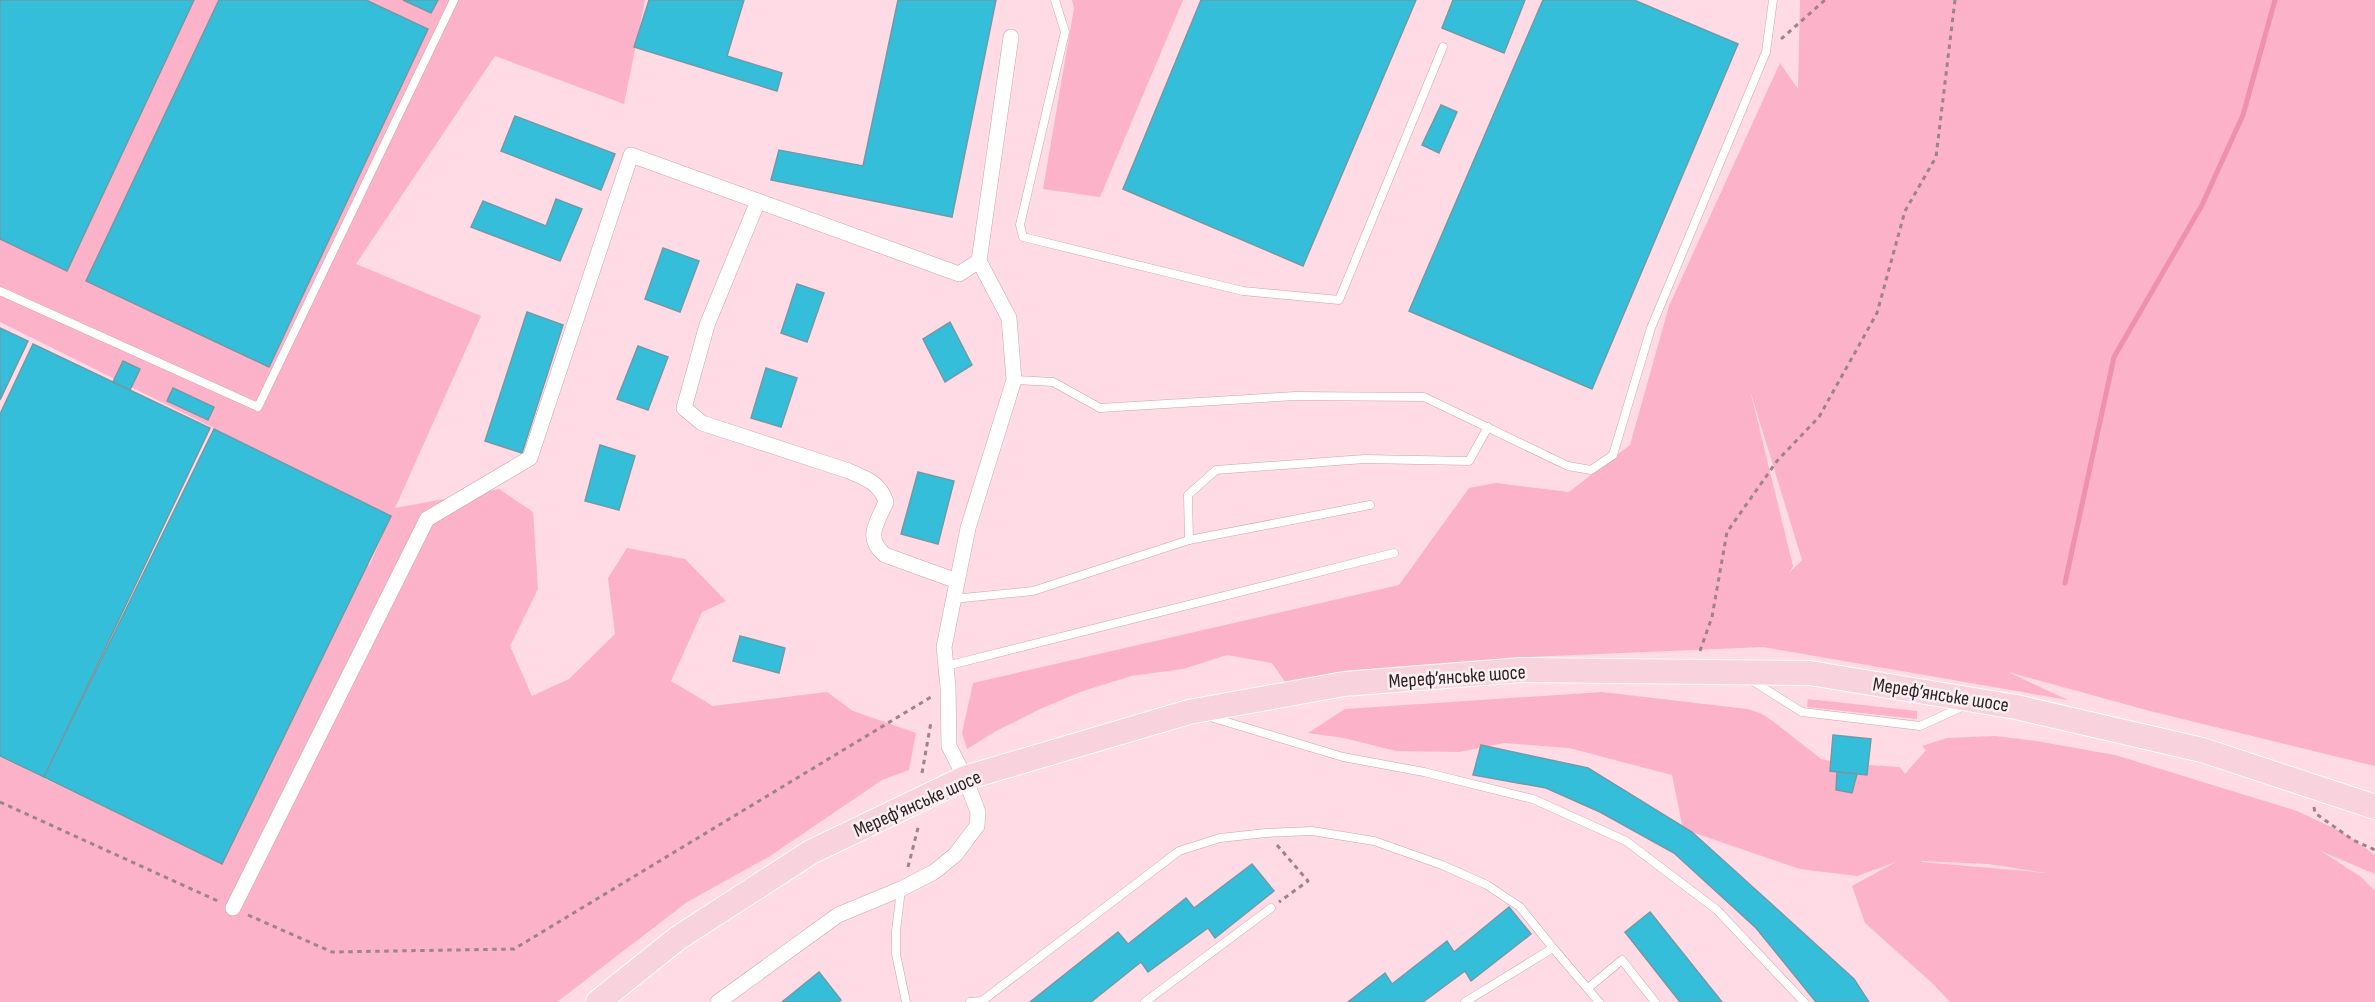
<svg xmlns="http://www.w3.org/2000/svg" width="2375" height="1002" font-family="'Sofia Sans Condensed',sans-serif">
<rect width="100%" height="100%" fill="#fedbe5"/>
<g fill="#fcb2c8" fill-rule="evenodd">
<polygon points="0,0 645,0 624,104 495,56 356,264 481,316 395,508 499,489 533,512 538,589 510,646 532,696 569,679 615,634 608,578 627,548 685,559 726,601 702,612 671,681 713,706 827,692 853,711 916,733 909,770 882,780 770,856 687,902 557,1002 0,1002 0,757 222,864 368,564 369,566 391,516 0,322"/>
<polygon points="1072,0 1183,0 1100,197 1043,189 1074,8"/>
<path d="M 1800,0 L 2375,0 L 2375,766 L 2150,711 L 2008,672 L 2068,700 L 1763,647 L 1528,657 L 1286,683 L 1272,663 L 1227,655 L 1183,669 L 1131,676 L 1080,692 L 1040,709 L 996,731 L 967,749 L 962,733 L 973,683 L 1399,585 L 1469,488 L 1496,483 L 1569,492 L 1630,445 L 1669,306 L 1780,63 L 1798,89 ZM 1750,390 L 1802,560 L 1789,573 L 1793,566 Z"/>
<path d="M 1602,692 L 1747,709 L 1760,713 L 1774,722 L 1821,759 L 1831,761 L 1830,771 L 1837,772 L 1836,790 L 1851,793 L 1857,774 L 1867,775 L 1868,765 L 1900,767 L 1905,774 L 1926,750 L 1922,746 L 1947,738 L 1995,736 L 2036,741 L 2115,755 L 2297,811 L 2342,832 L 2375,855 L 2375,874 L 2321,851 L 2361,877 L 2375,891 L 2375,1002 L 1950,1002 L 1932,983 L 1865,923 L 1852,886 L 1896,862 L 1857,876 L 1800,869 L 1683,829 L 1672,775 L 1569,748 L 1504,743 L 1459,752 L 1396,751 L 1344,738 L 1308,733 L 1345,709 ZM 1921,861 L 1988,864 L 2047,873 L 1921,862 Z"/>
<polygon points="1808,699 1917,711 1917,719 1807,707"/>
</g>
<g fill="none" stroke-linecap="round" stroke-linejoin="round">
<polyline stroke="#ee90ae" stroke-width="5" points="2065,583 2114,357 2202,205 2243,115 2275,0"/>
</g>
<g fill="#34beda" stroke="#709ba6" stroke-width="1.5">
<polygon points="0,0 194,0 67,271 0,239"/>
<polygon points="219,0 366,0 428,29 269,367 86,281"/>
<polygon points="403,0 438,0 431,13"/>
<polygon points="649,0 744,0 727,56 782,73 777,91 634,47"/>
<polygon points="898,0 996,0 952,217 771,180 779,150 863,166"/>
<polygon points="1201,0 1416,0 1303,266 1123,189"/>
<polygon points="1453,0 1525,0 1504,53 1442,28"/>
<polygon points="1543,0 1634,0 1738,44 1592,389 1409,311"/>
<polygon points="1441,105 1457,112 1439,153 1422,145"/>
<polygon points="515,116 615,154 601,190 501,151"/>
<polygon points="556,199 582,209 560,261 471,227 483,201 546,226"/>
<polygon points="663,248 699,261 680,312 645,299"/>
<polygon points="797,284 824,293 807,342 781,333"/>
<polygon points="527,312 563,325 522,453 485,441"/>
<polygon points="950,322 972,365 945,382 923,339"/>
<polygon points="0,328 28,341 0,400"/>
<polygon points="33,344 210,428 44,777 0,756 0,414"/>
<polygon points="638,346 668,357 648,410 617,399"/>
<polygon points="123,361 140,369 130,390 113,382"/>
<polygon points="766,368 797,378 781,427 751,418"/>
<polygon points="173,388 214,407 208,420 167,401"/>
<polygon points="214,429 391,516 222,864 44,777"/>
<polygon points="600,445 635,456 619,510 585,501"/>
<polygon points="918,472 954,481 938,544 901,534"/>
<polygon points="740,636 785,648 779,673 733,661"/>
<polygon points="1833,735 1871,739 1867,775 1830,771"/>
<polygon points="1481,745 1588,768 1692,832 1854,979 1869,1002 1816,1002 1756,928 1674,853 1600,812 1546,788 1473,775"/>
<polygon points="1837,772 1857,774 1852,793 1836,790"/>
<polygon points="1252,864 1274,891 1215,938 1208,928 1148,972 1141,962 1091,1002 1030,1002 1118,932 1128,944 1186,898 1194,908"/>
<polygon points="1509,907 1531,934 1471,981 1465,971 1423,1002 1348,1002 1385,973 1392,984 1447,941 1454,952"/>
<polygon points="1650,912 1722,1002 1680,1002 1625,932"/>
<polygon points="819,972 841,1000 838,1002 782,1002"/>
</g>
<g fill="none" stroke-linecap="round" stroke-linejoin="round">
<g stroke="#cca3af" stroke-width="9">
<g id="service">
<polyline points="1055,0 1065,32 1020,225 1023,237 1243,291 1339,300 1443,47"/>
<polyline points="0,291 258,407 454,0"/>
<polyline points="1014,380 1053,382 1100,408 1295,396 1424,397 1568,466 1591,470 1613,455 1651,328 1766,52 1773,0"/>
<polyline points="1370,505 1189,540 1188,495 1216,470 1364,459 1469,461 1488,427"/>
<polyline points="953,599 1033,591 1189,540"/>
<polyline points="946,666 1394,553"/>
<polyline points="1751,680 1802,712 1920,726 1964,706"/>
<polyline points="1207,716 1343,757 1424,772 1533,799 1626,841 1717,910 1804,1002"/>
<polyline points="901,889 896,931 896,954 906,1002"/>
<polyline points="1588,988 1622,960 1655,1002"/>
<polyline points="970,1002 982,1001 1179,851 1220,838 1266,833 1312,831 1374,841 1442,865 1487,885 1520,907 1553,948"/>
<polyline points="1145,1002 1271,908"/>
<polyline points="1465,1002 1553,948 1599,1002"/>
</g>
</g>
<g stroke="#cca3af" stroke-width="16">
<g id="minor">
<path d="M 758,201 L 707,325 L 684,408 L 702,423 L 849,471 C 867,479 880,483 886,502 C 877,523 864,538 885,555 L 957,581"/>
<polyline points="233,908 427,519 530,458 631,155 959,274 979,261"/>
<polyline points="718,1002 838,915 901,889 934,872 955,855 977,826 978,812 965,778 949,746 948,687 944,647 968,528 1014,380 1009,318 979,261 1011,37"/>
</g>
</g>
<g stroke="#fff" stroke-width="26">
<polyline id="trunk" points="598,1002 678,938 811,852 965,778 1189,712 1344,684 1521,670 1810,673 2016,707 2202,750 2375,807"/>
</g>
<g stroke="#9d838a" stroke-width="3" stroke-dasharray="4.5 4.5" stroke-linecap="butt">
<polyline points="1781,39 1825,0"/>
<polyline points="1700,651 1712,617 1727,532 1777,461 1819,417 1877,313 1905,211 1936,157 1955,0"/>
<polyline points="922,773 931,722"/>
<polyline points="0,802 220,902"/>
<polyline points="2314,807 2315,813 2353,840 2375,850"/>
<polyline points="1277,845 1308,881 1279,902"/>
<polyline points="908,867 919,824"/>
<polyline points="248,915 332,952 514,949 931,697"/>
</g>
<use href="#service" stroke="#fff" stroke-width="8"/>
<use href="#minor" stroke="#fff" stroke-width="15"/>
<use href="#trunk" stroke="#f8d2dc" stroke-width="24"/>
</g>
<g text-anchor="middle" stroke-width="5" stroke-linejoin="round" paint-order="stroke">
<g font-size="20" fill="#2d1e22" stroke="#f9f0f3">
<text transform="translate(1457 676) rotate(-4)" y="7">Мереф’янське шосе</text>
<text transform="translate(1941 694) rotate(9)" y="7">Мереф’янське шосе</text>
<text transform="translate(917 803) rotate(-24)" y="7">Мереф’янське шосе</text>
</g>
</g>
</svg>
